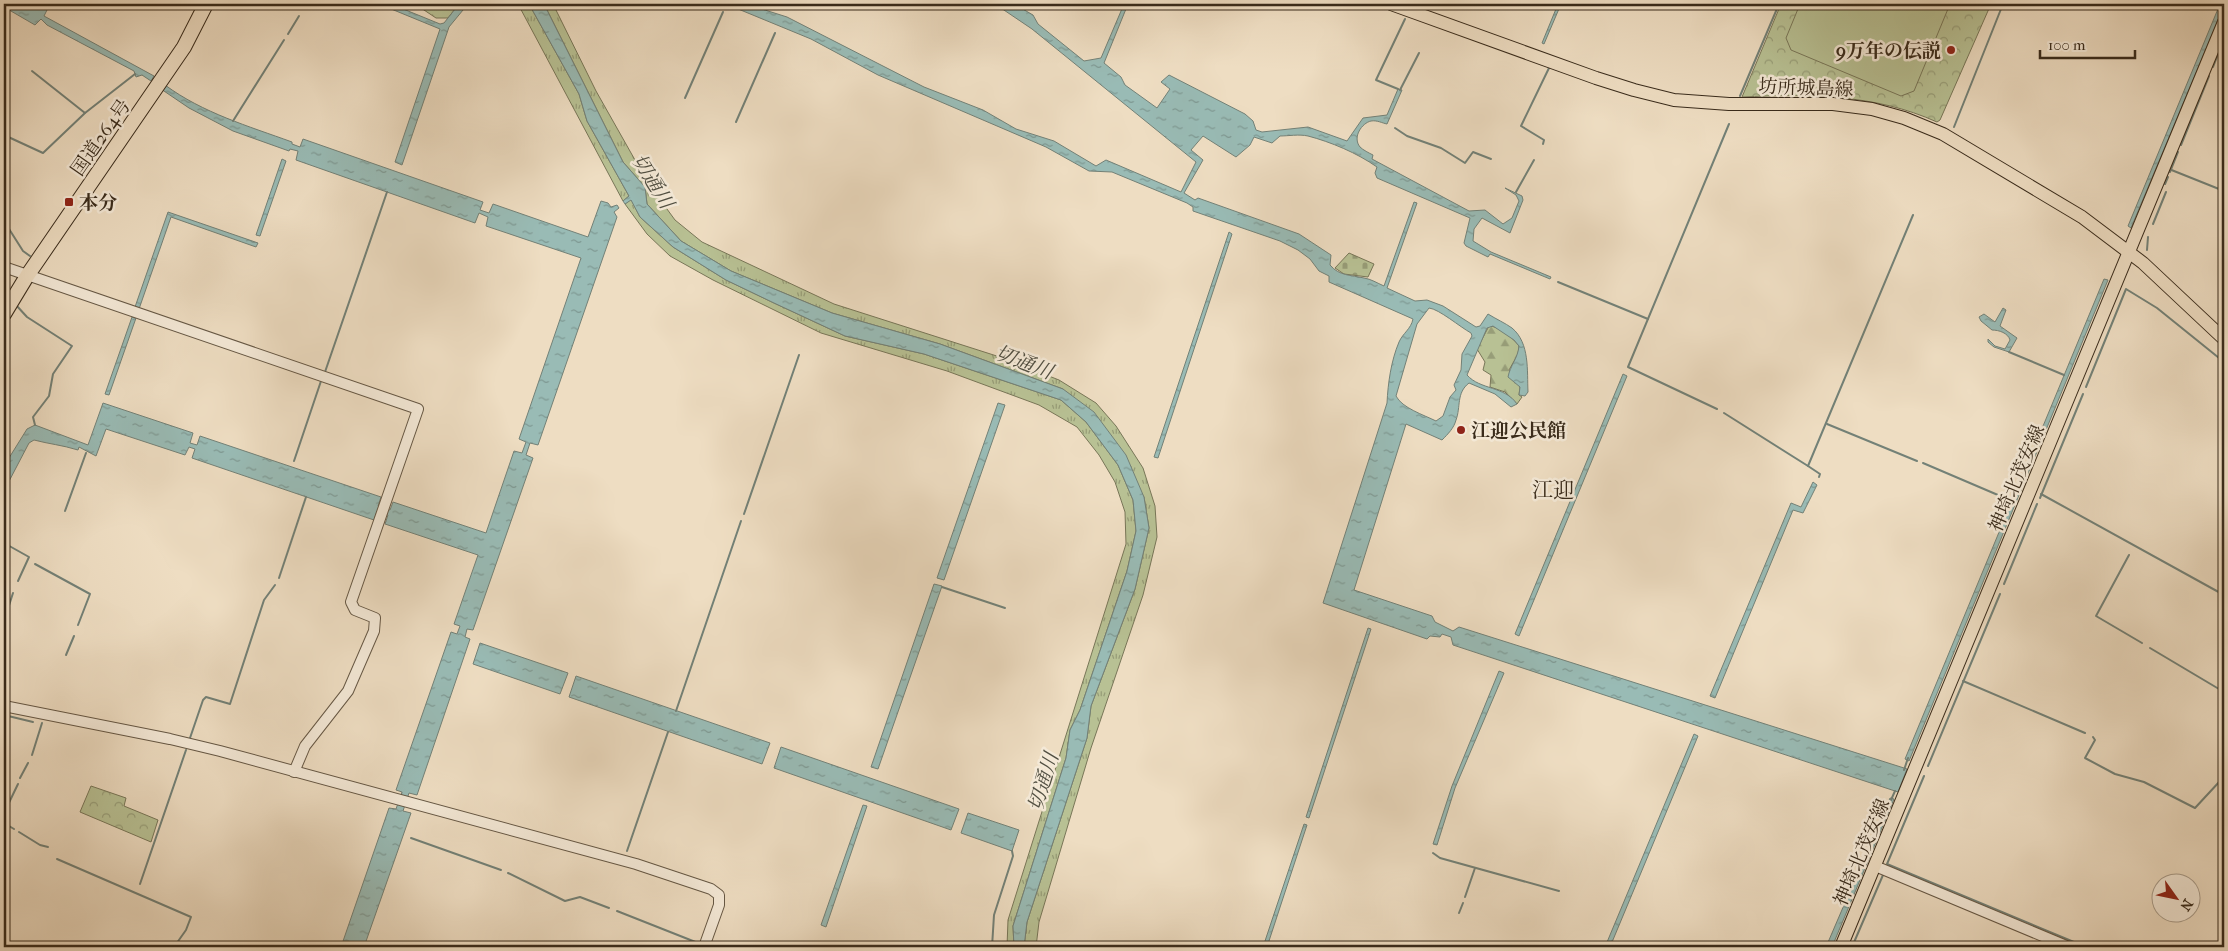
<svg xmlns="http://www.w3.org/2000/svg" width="2228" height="951" font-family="'IM FELL French Canon','Noto Serif JP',serif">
<defs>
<pattern id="grass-tufts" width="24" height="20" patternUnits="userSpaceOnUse" patternTransform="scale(1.25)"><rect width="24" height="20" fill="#b8c194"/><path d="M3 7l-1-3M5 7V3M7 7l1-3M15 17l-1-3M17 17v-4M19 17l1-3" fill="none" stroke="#979d78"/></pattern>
<pattern id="forest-firs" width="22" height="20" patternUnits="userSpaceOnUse" patternTransform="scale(1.25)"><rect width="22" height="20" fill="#b8c194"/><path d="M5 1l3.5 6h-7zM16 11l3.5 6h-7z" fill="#979d78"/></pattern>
<pattern id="cemetery-stones" width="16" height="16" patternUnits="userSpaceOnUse" patternTransform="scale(1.25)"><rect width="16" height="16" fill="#b8c194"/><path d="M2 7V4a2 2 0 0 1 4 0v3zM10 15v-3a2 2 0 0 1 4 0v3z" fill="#979d78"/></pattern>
<pattern id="park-crowns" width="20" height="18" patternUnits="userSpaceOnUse" patternTransform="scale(1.25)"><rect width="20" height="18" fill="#b8c194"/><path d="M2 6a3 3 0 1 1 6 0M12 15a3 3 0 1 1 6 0" fill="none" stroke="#979d78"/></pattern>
<pattern id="water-ripples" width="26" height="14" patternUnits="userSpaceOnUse" patternTransform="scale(1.25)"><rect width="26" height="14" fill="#99bbb5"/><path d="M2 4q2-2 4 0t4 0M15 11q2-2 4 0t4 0" fill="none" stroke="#7e9892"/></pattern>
</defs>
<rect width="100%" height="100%" fill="#eeddc2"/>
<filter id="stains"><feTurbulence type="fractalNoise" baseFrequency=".004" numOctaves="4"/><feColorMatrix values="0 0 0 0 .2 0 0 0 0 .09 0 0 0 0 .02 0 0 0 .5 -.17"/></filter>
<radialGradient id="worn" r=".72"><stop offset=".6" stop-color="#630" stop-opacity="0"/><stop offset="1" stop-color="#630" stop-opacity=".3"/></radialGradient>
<g fill="url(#grass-tufts)" stroke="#787658">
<polygon points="518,4 529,4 579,94 587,121 629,196 623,201"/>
<polygon points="544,4 553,4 596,91 648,183 675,220 702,242 834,304 1003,358 1059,380 1096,403 1116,426 1143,468 1155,506 1157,537 1143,595 1091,748 1039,922 1036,947 1024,947 1027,922 1087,738 1091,706 1135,589 1149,528 1144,497 1063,389 940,344 832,313 731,271 681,241 647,204 645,187 623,162"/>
<polygon points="631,199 640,217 673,247 726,280 774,303 845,336 924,354 1061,400 1086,422 1118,465 1133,500 1136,531 1127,571 1080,710 1070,730 1066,758 1013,926 1014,947 1007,947 1008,920 1126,544 1125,512 1115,482 1099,455 1077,427 1039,405 947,371 821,333 713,280 670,256 647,234 625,204"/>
</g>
<g fill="url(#forest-firs)" stroke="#787658">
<polygon points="415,4 459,4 448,18 436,18"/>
<path d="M 1489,326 C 1499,326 1513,338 1519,346 L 1518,354 L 1509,370 L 1520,387 L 1519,395 L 1522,397 L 1517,404 L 1505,392 L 1490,387 L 1491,375 L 1483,370 L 1485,362 L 1477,349 Z"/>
</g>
<polygon fill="url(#cemetery-stones)" stroke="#787658" points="1349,253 1374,264 1368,277 1344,274 1335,268"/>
<g fill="url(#park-crowns)" stroke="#787658">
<path d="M 1781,4 L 1991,4 L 1940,120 L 1937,122 C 1875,94 1809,94 1742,97 Z"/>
<polygon points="91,786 126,798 124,806 158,820 151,842 80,812"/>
</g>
<polygon fill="#b8c194" stroke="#787658" points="1800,4 1950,4 1914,91 1901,96 1791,50 1786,38"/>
<g fill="url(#water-ripples)" stroke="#738177" fill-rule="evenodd">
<polygon points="4,4 50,4 44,16 154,76 151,81 142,75 136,77 134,71 47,25 41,19 35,25 4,7"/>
<polygon points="379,4 391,4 440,24 444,23 459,4 468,4 449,27 402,165 395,162 440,29"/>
<polygon points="529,4 544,4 623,162 645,187 647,204 681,241 731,271 832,313 940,344 1063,389 1094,412 1126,455 1144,497 1149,528 1135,589 1091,706 1087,738 1027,922 1024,947 1014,947 1013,926 1066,758 1070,730 1080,710 1127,571 1136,531 1133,500 1118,465 1086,422 1061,400 924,354 845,336 774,303 726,280 673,247 640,217 631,200 625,204 623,201 629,196 587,121 579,94"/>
<path d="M 726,4 L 746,4 L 787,17 L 924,87 L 983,110 L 1016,129 L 1054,141 L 1096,166 L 1106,160 L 1181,192 L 1196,162 L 1032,29 L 995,4 L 1014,4 L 1033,15 L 1038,24 L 1084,61 L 1101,58 L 1124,4 L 1128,4 L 1104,63 L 1121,77 L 1125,85 L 1157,108 L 1170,89 L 1161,82 L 1169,75 L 1245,114 L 1253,121 L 1256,130 L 1262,132 L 1308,127 L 1347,141 L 1363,118 L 1387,115 L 1398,89 L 1402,90 L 1387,124 C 1382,123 1377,120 1371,121 C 1362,123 1352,137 1360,147 C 1363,150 1369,153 1373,155 L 1372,159 L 1469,211 L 1485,210 L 1503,224 L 1512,218 L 1519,201 L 1516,195 L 1505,188 L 1522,196 L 1523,200 L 1510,233 L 1482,218 L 1474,229 L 1473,241 L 1491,252 L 1551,277 L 1550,279 L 1490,254 L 1488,257 L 1466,246 L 1464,243 L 1470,218 L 1377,178 L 1375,173 L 1377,167 C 1357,153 1331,142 1308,136 C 1299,134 1288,136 1280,136 L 1272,143 L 1254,137 L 1250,145 L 1236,157 L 1203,136 L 1191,150 L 1203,160 L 1184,193 L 1195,200 L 1198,198 L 1299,234 L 1331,255 L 1330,265 C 1339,276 1351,275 1364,278 C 1371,279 1377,283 1384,286 L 1414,202 L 1417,203 L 1387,288 L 1415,301 L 1427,300 L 1443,306 L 1476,327 L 1480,326 L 1488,314 C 1496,319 1505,323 1512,328 C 1530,343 1527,371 1528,392 L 1525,396 L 1519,395 L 1520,387 L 1508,377 C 1510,366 1518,358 1519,346 L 1514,340 L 1493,326 L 1487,328 L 1467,375 C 1480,390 1505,386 1517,404 L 1511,407 L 1495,394 L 1469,383 C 1456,393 1461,407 1456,420 C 1454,428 1448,434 1442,440 L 1406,424 L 1354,590 L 1432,616 L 1435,622 L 1453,631 L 1459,627 L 1904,768 L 1907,769 L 1898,792 L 1453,645 L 1451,637 L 1442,634 L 1440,637 L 1430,636 L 1427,639 L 1323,603 L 1387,403 C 1388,383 1391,361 1399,342 C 1403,333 1411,329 1413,319 L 1329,282 L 1329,276 L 1319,271 L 1310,259 L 1298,250 L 1280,241 L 1193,211 L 1193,207 L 1187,203 L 1112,172 L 1089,171 L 1046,147 L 878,75 L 811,39 ZM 1429,308 C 1439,309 1460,327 1471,333 L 1472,336 L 1462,354 L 1461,370 L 1454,385 L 1456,390 L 1450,397 L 1443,416 L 1436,421 C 1424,415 1402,408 1396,396 L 1417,324 Z"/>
<polygon points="1558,4 1561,4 1544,44 1542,43"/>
<polygon points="2220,4 2224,4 2224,6 2131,228 2128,226"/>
<path d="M 165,85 C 203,113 248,126 292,142 L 292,144 L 300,147 L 303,139 L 483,202 L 480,210 L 489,213 L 493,204 L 588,237 L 601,201 L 608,203 L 611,207 L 617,205 L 619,208 L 614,212 L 617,217 L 538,445 L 530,443 L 526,455 L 533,458 L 473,630 L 467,629 L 465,637 L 470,639 L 417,795 L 409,793 L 403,811 L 411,813 L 364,947 L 341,947 L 389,808 L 396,809 L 402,792 L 396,790 L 451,632 L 457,634 L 460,626 L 454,624 L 478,555 L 385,524 L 388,515 L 377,511 L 374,520 L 192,458 L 195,449 L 189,447 L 185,455 L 106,429 L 96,456 L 79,447 L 78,450 C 62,445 49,444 34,440 L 29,443 L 6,487 L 4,486 L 4,466 L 27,429 L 35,425 L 88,445 L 103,403 L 193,433 L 190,443 L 197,445 L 200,436 L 381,497 L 378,506 L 390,510 L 393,502 L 486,533 L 514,451 L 522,453 L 526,442 L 519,439 L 581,258 L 486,226 L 488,217 L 479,213 L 475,223 L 296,160 L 298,151 L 290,149 L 289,151 L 233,131 L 189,108 L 161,89 Z"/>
<polygon points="282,159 286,161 260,236 256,235"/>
<polygon points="168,212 258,243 256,247 171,217 139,309 135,307"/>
<polygon points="1229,232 1232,234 1158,458 1154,457"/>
<polygon points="2104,279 2108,280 1909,761 1905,759"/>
<path d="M 2003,308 L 2006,310 L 2000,326 L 2017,338 L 2009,352 L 1994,347 L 1988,342 L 1988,339 L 1995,346 L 2005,349 L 2010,340 C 2008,333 1999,330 1992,330 L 1981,321 L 1979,317 L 1984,314 L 1995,322 Z"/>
<polygon points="132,317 136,318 109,395 105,394"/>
<polygon points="1623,374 1627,376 1519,636 1515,634"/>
<polygon points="998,403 1005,405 944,580 937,578"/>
<polygon points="1813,482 1817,485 1803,513 1793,510 1715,698 1710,696 1791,503 1801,507"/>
<polygon points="934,584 942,586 878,769 871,767"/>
<polygon points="1368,628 1371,629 1309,818 1306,817"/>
<polygon points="480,643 568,673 560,694 473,664"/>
<polygon points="1499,671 1504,673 1455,788 1437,845 1433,844 1452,786"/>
<polygon points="576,676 770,743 762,764 569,697"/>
<polygon points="1694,734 1698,736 1610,947 1605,947"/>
<polygon points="781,747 959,809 951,830 774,768"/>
<polygon points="1890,798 1894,799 1832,947 1826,947"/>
<polygon points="863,805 867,806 826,927 821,925"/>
<polygon points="968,813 1019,830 1012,851 961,833"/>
<polygon points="1304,824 1307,825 1267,947 1263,947"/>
</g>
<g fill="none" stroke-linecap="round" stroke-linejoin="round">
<g stroke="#738177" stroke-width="2">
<polyline points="288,34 299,16"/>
<polyline points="2213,67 2224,39"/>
<polyline points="32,71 85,113"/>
<polyline points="1398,89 1376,80 1405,19"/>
<polyline points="1400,90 1419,53"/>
<polyline points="1740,96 1779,4"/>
<polyline points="685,98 723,12"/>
<polyline points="233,121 284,40"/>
<polyline points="736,122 775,33"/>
<polyline points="1954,127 2003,4"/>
<polyline points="1395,128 1407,136 1441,148 1465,163 1473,152 1491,159"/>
<polyline points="4,135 43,153 85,113 135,74"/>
<polyline points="1543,144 1544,140 1521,126 1549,68"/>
<polyline points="2181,145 2209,76"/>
<polyline points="2169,169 2224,191"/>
<polyline points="2170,172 2178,152"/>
<polyline points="2165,184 2168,177"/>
<polyline points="1516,192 1534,160"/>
<polyline points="4,221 23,251 30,256"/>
<polyline points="2153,224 2166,192"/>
<polyline points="2147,250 2148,237"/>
<polyline points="1558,282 1648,319"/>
<polyline points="16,305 27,317 72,346 53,374 49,396 33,417 35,425"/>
<polyline points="2009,352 2064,375"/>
<polyline points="325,372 387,192"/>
<polyline points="2086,387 2126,289 2157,308 2224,362"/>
<polyline points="1717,409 1628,367 1729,124"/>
<polyline points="1724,413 1808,466"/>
<polyline points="1827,424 1917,461"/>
<polyline points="294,461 321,381"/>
<polyline points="1923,463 2012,501"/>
<polyline points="1819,477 1820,474 1808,466 1913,215"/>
<polyline points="2041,494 2224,595"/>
<polyline points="2040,498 2083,394"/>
<polyline points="65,511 86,453"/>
<polyline points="744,514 799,355"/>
<polyline points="4,543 29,557 18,581"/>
<polyline points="2129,555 2096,616 2142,643"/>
<polyline points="35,564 90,594 78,625"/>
<polyline points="279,578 306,497"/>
<polyline points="2004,584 2037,504"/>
<polyline points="942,587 1005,608"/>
<polyline points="4,621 13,593"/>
<polyline points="2150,648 2224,692"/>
<polyline points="66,655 74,636"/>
<polyline points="1963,681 2085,733"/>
<polyline points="676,711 741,521"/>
<polyline points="4,715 33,722"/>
<polyline points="2093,737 2095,740 2085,758 2115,774 2144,782 2195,808 2220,781 2224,782"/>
<polyline points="190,738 203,700 206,697 230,704 264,600 275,585"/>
<polyline points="32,755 42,723"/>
<polyline points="1928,766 2000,594"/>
<polyline points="1904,770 1908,758"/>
<polyline points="1924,776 1887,864 2086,947"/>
<polyline points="20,778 28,763"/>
<polyline points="1891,800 1895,791"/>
<polyline points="4,813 18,784"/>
<polyline points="4,823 14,829"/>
<polyline points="19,832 40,845 48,847"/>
<polyline points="411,838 501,870"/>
<polyline points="627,851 668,732"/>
<polyline points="1433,853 1440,858 1559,891"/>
<polyline points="57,859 191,917 186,930 174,947"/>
<polyline points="508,873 565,901 580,897 609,908"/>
<polyline points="140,884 186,750"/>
<polyline points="1465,897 1475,868"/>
<polyline points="617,911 698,943"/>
<polyline points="1459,913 1463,903"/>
<polyline points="992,947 994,915 1013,856 1012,851"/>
<polyline points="1852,947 1883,875"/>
</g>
<g stroke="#665845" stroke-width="12">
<g id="minor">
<polyline points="4,267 418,409 351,602 355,610 375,618 374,631 348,691 305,746 294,772"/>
<polyline points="4,706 170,739 220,751 636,864 711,889 719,895 719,905 704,947"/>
<polyline points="1875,866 2069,947"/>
</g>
</g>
<g stroke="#392b1b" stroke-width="14">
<g id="major">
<polyline points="1391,4 1596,78 1634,90 1674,100 1729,104 1833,104 1872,109 1904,118 1943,134 2082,217 2143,263 2224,339"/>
<polyline points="1841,947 2224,22"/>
</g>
</g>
<g stroke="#392b1b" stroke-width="16">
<polyline id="highway" points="4,314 27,276 184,47 206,4"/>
</g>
<use href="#minor" stroke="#f4e9d7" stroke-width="10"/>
<use href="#major" stroke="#eeddc2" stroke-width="12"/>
<use href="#highway" stroke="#eeddc2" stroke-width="14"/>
</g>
<g fill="#8f2418" stroke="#f4e9d7" stroke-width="2">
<circle cx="1951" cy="50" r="5"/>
<rect x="64" y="197" width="10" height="10" rx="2.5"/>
<circle cx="1461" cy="430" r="5"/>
</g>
<g text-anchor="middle" stroke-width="5" stroke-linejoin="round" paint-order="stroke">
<g font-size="19" font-weight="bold" fill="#392b1b" stroke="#f4e9d7" text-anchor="start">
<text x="1941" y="57" text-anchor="end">9万年の伝説</text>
<text x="79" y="209">本分</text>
<text x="1471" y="437">江迎公民館</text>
</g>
<g font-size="19" fill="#392b1b" stroke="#f4e9d7">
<text transform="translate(1806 87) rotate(2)" y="7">坊所城島線</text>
<text transform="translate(100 137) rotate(-55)" y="7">国道264号</text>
<text transform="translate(2016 478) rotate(-67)" y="7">神埼北茂安線</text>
<text transform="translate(1861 852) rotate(-67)" y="7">神埼北茂安線</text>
</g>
<g font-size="20" font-style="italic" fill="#514f42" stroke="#f4e9d7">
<text transform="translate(653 181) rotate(58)" y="7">切通川</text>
<text transform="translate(1024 362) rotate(21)" y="7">切通川</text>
<text transform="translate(1043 782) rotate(-73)" y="7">切通川</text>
</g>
<g font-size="21" fill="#392b1b" stroke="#f4e9d7">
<text x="1553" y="497">江迎</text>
</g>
</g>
<rect width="2228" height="951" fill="none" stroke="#eeddc2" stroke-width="20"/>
<rect x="5" y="5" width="2218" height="941" fill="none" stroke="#392b1b" stroke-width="2.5"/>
<rect x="10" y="10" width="2208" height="931" fill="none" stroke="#392b1b"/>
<g transform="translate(2176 898) rotate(123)"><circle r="24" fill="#f4e9d7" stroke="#a99d8c"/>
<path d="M0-4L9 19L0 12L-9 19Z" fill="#8f2418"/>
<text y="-8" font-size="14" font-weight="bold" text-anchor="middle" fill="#392b1b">N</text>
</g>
<path d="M2040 50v8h95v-8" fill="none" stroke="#392b1b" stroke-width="2.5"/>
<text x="2048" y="50" font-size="15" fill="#392b1b" stroke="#f4e9d7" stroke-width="4" paint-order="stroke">100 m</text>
<rect width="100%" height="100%" filter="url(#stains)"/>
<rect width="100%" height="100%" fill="url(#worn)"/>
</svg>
